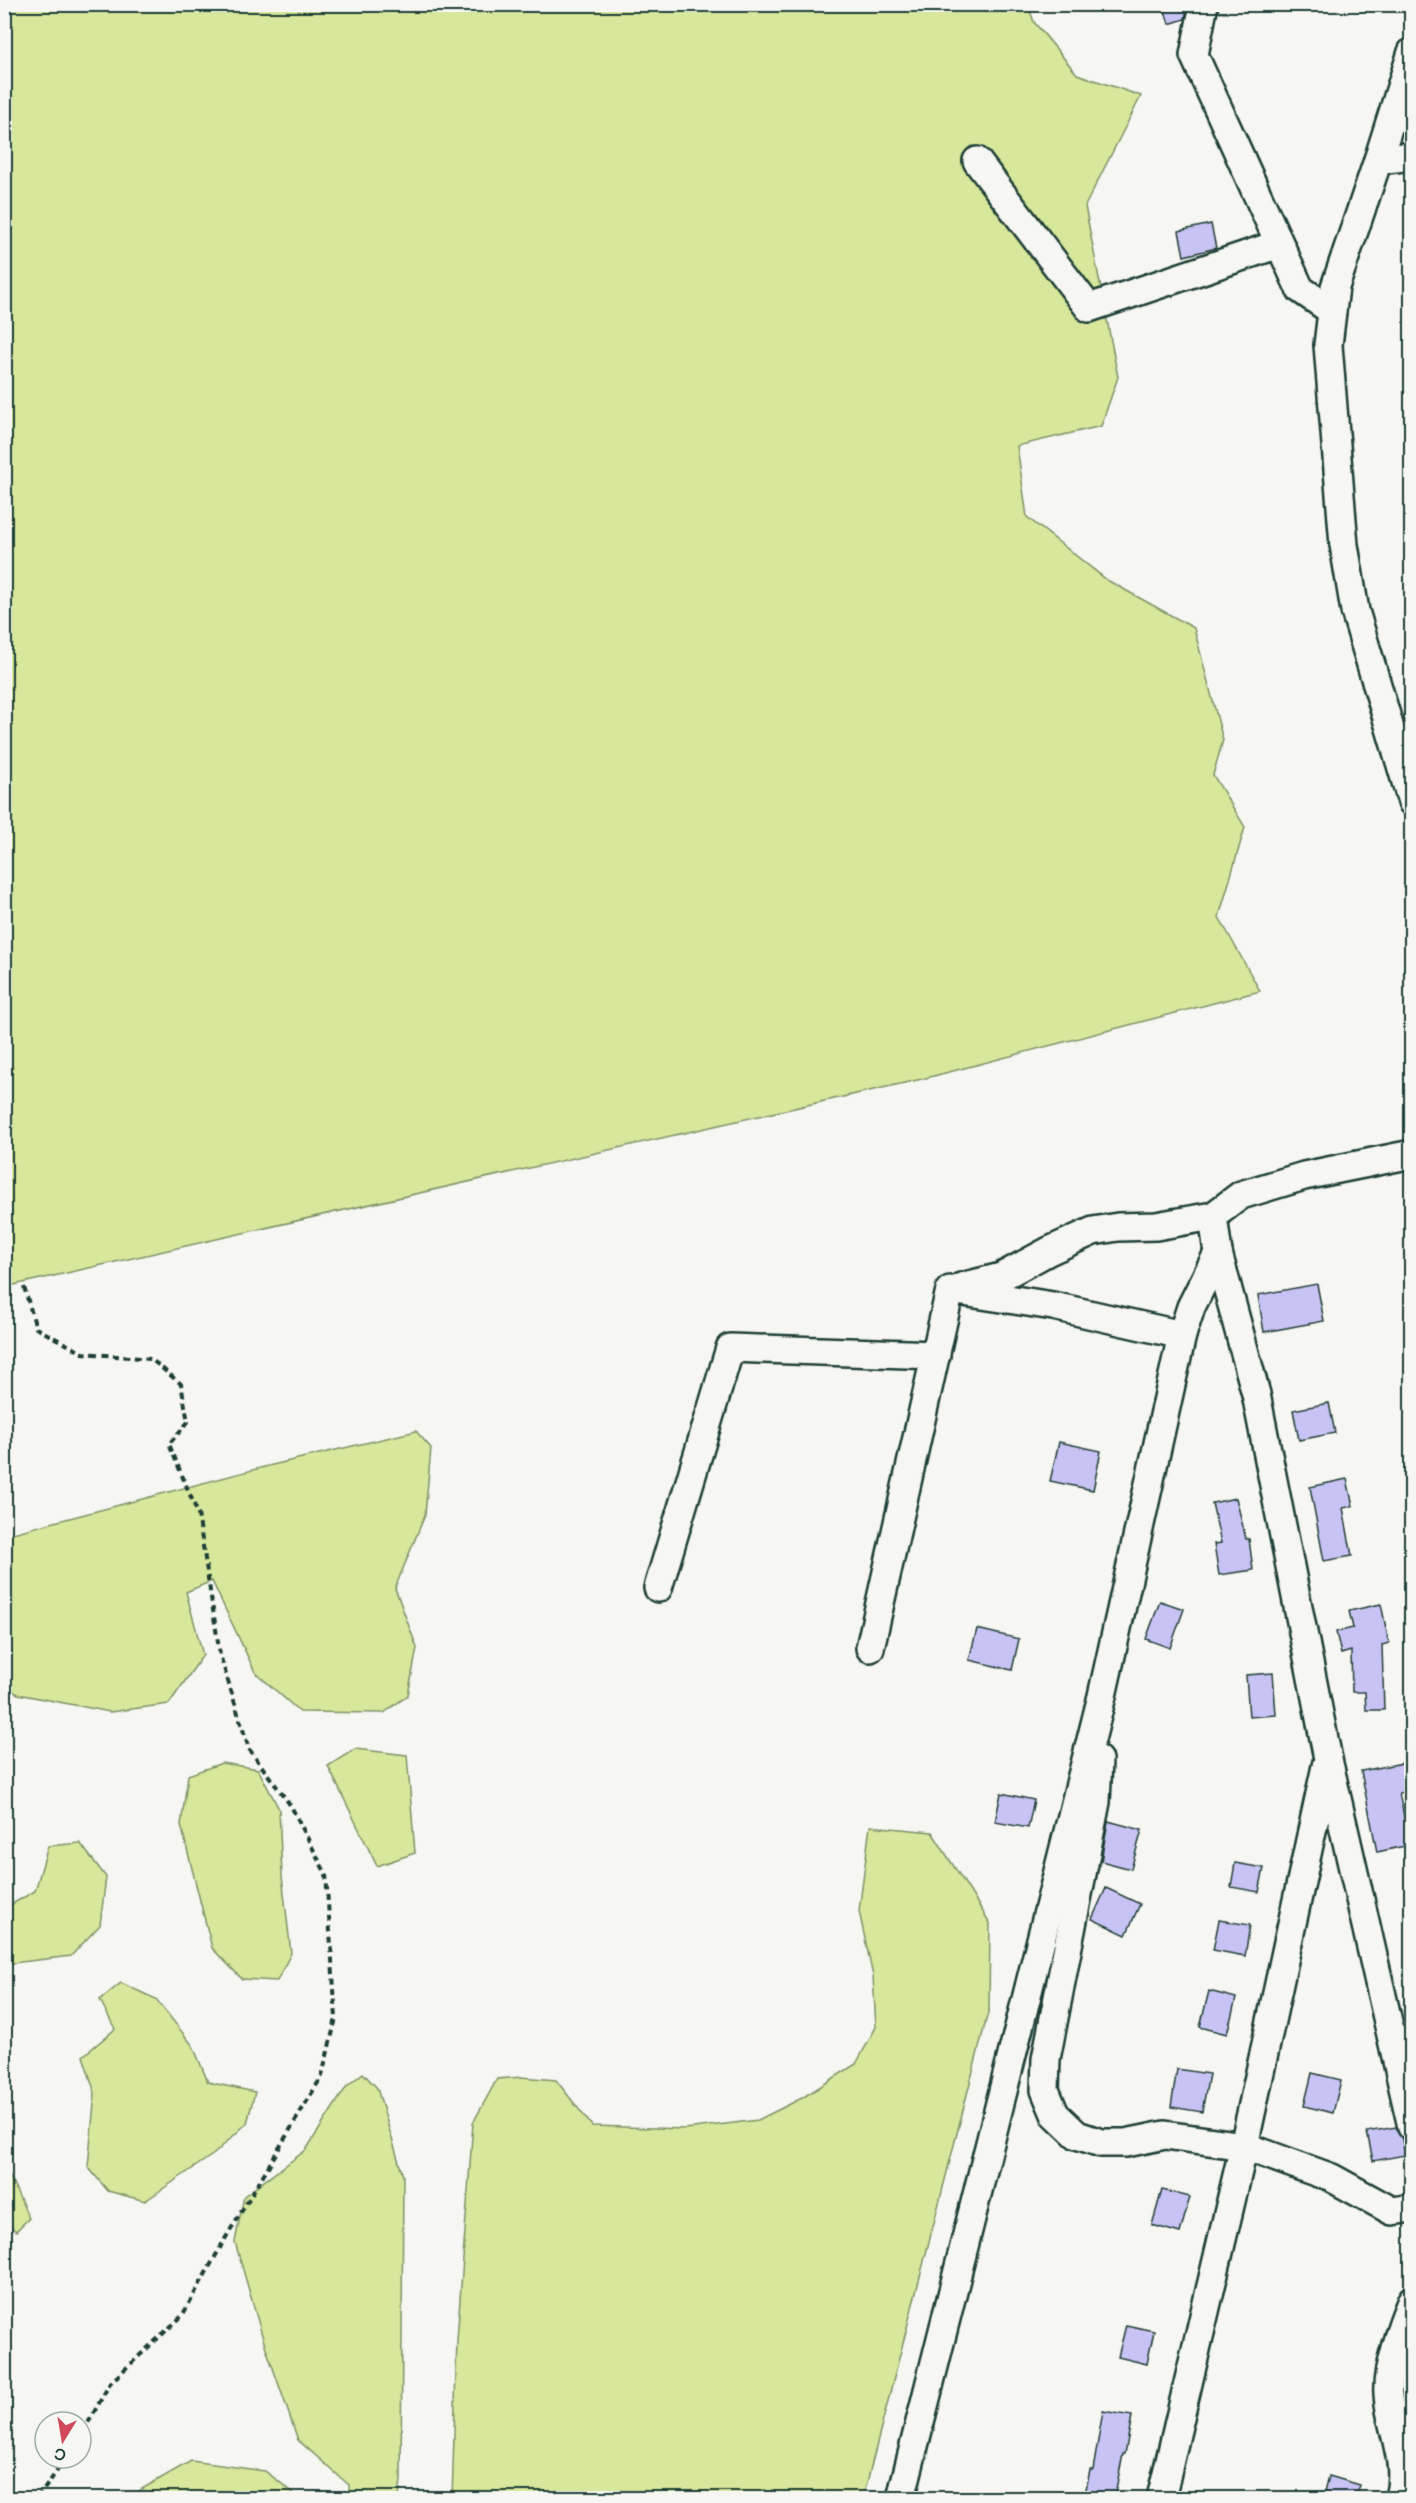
<svg xmlns="http://www.w3.org/2000/svg" width="1416" height="2503" font-family="'Balsamiq Sans',sans-serif">
<rect width="100%" height="100%" fill="#f6f6f2"/>
<filter id="ink" filterUnits="userSpaceOnUse"><feTurbulence type="fractalNoise" baseFrequency=".0167" numOctaves="2"/><feDisplacementMap in="SourceGraphic" scale="12" xChannelSelector="R" yChannelSelector="G"/><feConvolveMatrix kernelMatrix="1 2 1 2 8 2 1 2 1" color-interpolation-filters="sRGB"/></filter>
<g filter="url(#ink)">
<g fill="#d7e79b" stroke="#7b9268" stroke-width="1.5">
<polygon points="4,5 1028,5 1034,22 1077,74 1141,96 1085,206 1118,377 1101,426 1017,446 1027,517 1107,580 1194,628 1223,740 1213,775 1245,827 1219,917 1260,991 922,1079 5,1287"/>
<polygon points="416,1431 431,1448 425,1515 395,1588 417,1648 408,1695 384,1713 300,1712 255,1672 212,1581 186,1592 203,1655 169,1704 110,1712 18,1694 5,1687 5,1535 268,1466"/>
<polygon points="355,1749 407,1755 415,1853 377,1866 328,1766"/>
<polygon points="222,1763 258,1769 279,1809 282,1876 291,1953 277,1981 242,1979 212,1948 181,1825 188,1775"/>
<polygon points="870,1826 932,1832 990,1923 989,2009 863,2498 452,2498 457,2340 473,2123 497,2079 521,2077 556,2080 592,2126 685,2129 758,2120 802,2098 856,2064 876,2027 873,1976 859,1911"/>
<polygon points="80,1843 106,1877 100,1925 71,1956 5,1964 5,1908 35,1891 48,1846"/>
<polygon points="121,1983 156,1999 193,2046 208,2082 255,2092 247,2123 214,2154 145,2201 108,2191 88,2167 95,2093 83,2056 115,2029 100,2000"/>
<polygon points="363,2073 377,2088 403,2176 401,2480 399,2498 349,2498 349,2485 298,2440 264,2342 235,2242 244,2196 306,2150 347,2086"/>
<polygon points="5,2166 29,2218 16,2231 5,2221"/>
<polygon points="191,2461 265,2471 295,2494 296,2498 126,2498"/>
</g>
<g fill="#c8c3f5" stroke="#1f3d34" stroke-width="1.5">
<polygon points="1163,4 1188,4 1185,19 1169,24"/>
<polygon points="1211,224 1216,248 1184,256 1179,231"/>
<polygon points="1317,1284 1324,1321 1264,1332 1258,1295"/>
<polygon points="1329,1403 1335,1433 1299,1440 1293,1410"/>
<polygon points="1059,1442 1101,1451 1093,1490 1050,1481"/>
<polygon points="1347,1479 1353,1506 1343,1508 1352,1556 1324,1561 1310,1487"/>
<polygon points="1236,1498 1246,1539 1249,1539 1253,1570 1219,1575 1214,1544 1221,1543 1212,1503"/>
<polygon points="1160,1601 1184,1609 1170,1648 1146,1639"/>
<polygon points="1381,1604 1389,1643 1382,1645 1384,1710 1366,1710 1365,1692 1352,1692 1351,1651 1341,1654 1336,1632 1353,1628 1349,1611"/>
<polygon points="977,1629 1019,1639 1012,1670 969,1660"/>
<polygon points="1273,1673 1276,1715 1249,1717 1246,1675"/>
<polygon points="1403,1763 1408,1792 1399,1793 1410,1845 1377,1852 1361,1771"/>
<polygon points="1001,1793 1034,1800 1028,1828 995,1822"/>
<polygon points="1108,1821 1142,1830 1131,1869 1101,1861"/>
<polygon points="1235,1863 1264,1868 1259,1892 1231,1887"/>
<polygon points="1106,1888 1140,1904 1126,1935 1092,1919"/>
<polygon points="1219,1920 1250,1925 1245,1956 1213,1950"/>
<polygon points="1209,1991 1236,1998 1227,2034 1200,2027"/>
<polygon points="1177,2069 1209,2074 1202,2112 1171,2107"/>
<polygon points="1312,2073 1341,2080 1333,2113 1304,2106"/>
<polygon points="1396,2127 1402,2139 1405,2155 1373,2161 1367,2132"/>
<polygon points="1162,2190 1190,2197 1180,2233 1152,2225"/>
<polygon points="1126,2325 1154,2331 1147,2364 1118,2357"/>
<polygon points="1103,2411 1132,2416 1125,2454 1123,2454 1114,2499 1084,2499 1090,2470 1093,2470"/>
<polygon points="1329,2476 1360,2485 1356,2499 1323,2499"/>
</g>
<g fill="none" stroke-linecap="round" stroke-linejoin="round">
<g stroke="#1f3d34" stroke-width="32">
<g id="minor">
<polyline points="1204,4 1194,55 1300,289 1332,311"/>
<polyline points="1412,52 1378,160 1335,287 1328,345 1344,545 1355,611 1412,802"/>
<polyline points="1378,160 1412,156"/>
<polyline points="977,161 1089,308 1279,244"/>
<polyline points="1213,1216 1218,1253 1256,1394 1328,1759 1412,2127"/>
<polyline points="961,1287 1001,1277 1049,1251 1093,1231 1118,1227 1156,1226 1213,1216 1241,1195 1304,1176 1412,1154"/>
<polyline points="658,1588 730,1348 936,1355"/>
<polyline points="870,1648 950,1290 1053,1306 1182,1335"/>
<polyline points="1098,1760 1096,1802 1046,2059 1045,2090 1055,2114 1077,2135 1101,2143 1126,2143 1165,2135 1244,2146 1332,2178 1392,2211 1412,2208"/>
<polyline points="901,2498 1102,1696 1182,1335 1191,1307 1218,1253"/>
<polyline points="1161,2498 1244,2146 1326,1766"/>
<path d="M 1399,2498 C 1409,2461 1390,2430 1388,2394 C 1386,2369 1402,2323 1412,2300"/>
</g>
</g>
<g stroke="#1f3d34" stroke-width="4" stroke-dasharray="6 4.5" stroke-linecap="butt">
<polyline points="24,1287 36,1328 83,1353 151,1359 181,1384 188,1422 169,1444 198,1514 220,1655 249,1749 291,1806 326,1874 336,2018 322,2076 225,2239 182,2316 110,2383 81,2436"/>
<polyline points="38,2498 66,2458"/>
</g>
<use href="#minor" stroke="#f6f6f2" stroke-width="27"/>
</g>
</g>
<rect width="1416" height="2503" fill="none" stroke="#f6f6f2" stroke-width="24"/>
<rect x="12" y="12" width="1392" height="2479" fill="none" stroke="#1f3d34" stroke-width="2" filter="url(#ink)"/>
<g transform="translate(63 2440) rotate(191)"><circle r="28" fill="#f6f6f2" stroke="#a0aca6" stroke-width="1.5"/>
<path d="M0-4.5L10 22L0 15L-10 22Z" fill="#d1495b"/>
<text y="-9" font-size="16" font-weight="bold" text-anchor="middle" fill="#1f3d34">С</text>
</g>
</svg>
